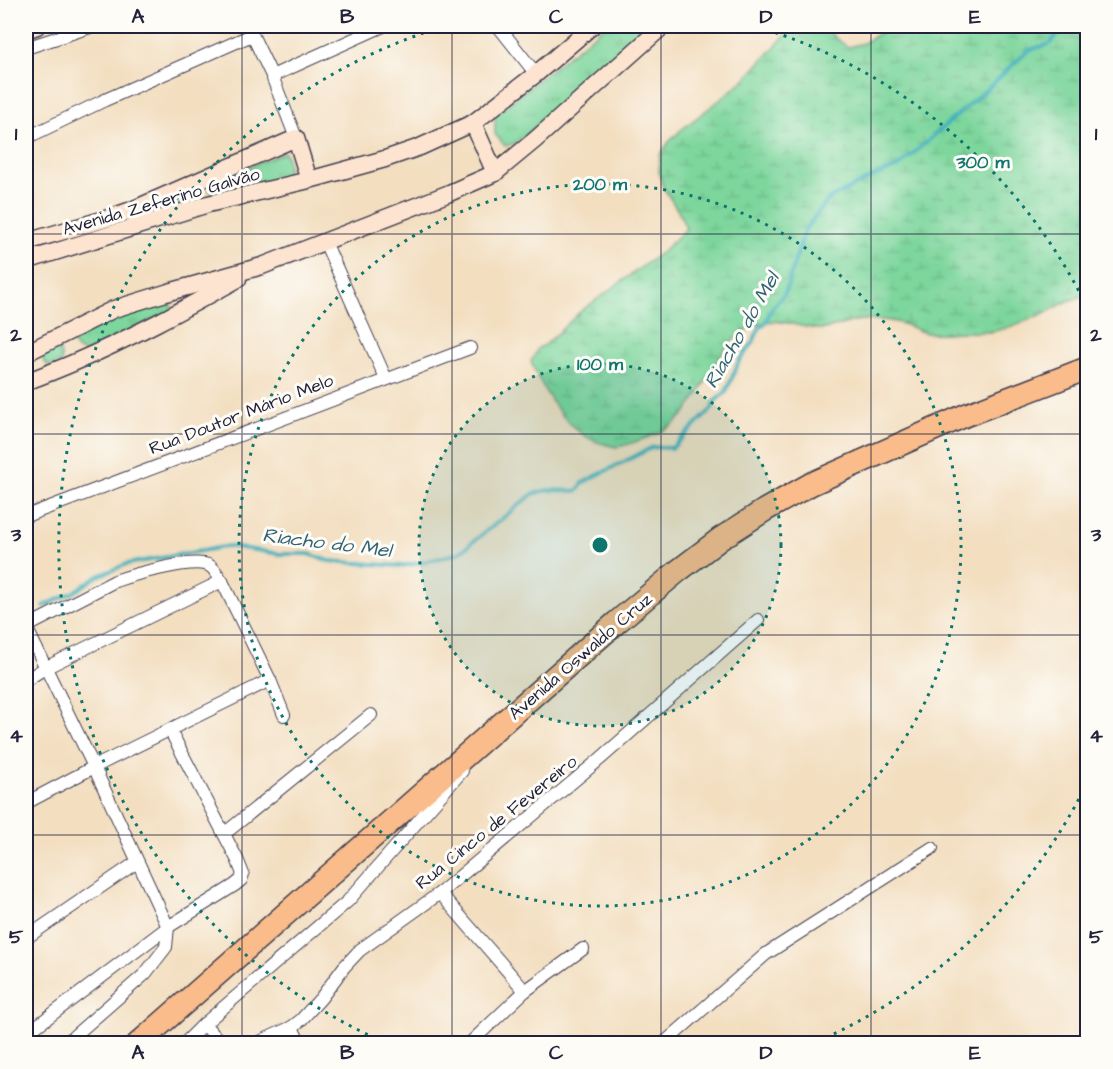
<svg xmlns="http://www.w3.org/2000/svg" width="1113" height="1069" font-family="'Architects Daughter',sans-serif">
<defs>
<pattern id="wetland-marsh" width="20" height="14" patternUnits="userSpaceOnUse" patternTransform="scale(1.5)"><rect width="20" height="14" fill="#7dd69c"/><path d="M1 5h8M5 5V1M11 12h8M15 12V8" fill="none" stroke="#6cb787"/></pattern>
<pattern id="park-tufts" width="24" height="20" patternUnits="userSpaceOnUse" patternTransform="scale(1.5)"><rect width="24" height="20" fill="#7dd69c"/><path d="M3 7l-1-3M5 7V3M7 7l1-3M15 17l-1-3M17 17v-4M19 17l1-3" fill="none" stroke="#6cb787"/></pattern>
</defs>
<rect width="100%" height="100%" fill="#fdfcf7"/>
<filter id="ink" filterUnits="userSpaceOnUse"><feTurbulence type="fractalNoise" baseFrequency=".0167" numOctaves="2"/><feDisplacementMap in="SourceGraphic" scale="12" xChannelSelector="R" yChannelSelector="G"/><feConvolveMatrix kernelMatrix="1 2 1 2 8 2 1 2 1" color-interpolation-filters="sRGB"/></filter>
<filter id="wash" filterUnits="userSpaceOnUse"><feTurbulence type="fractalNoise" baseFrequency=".008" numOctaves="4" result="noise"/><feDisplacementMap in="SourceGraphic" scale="24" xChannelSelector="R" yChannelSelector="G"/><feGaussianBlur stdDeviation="1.35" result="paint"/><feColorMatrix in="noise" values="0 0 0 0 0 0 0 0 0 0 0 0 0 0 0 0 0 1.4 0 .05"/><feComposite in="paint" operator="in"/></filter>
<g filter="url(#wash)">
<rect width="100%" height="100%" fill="#f3dec0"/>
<path fill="url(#wetland-marsh)" stroke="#507c6c" stroke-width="1.5" d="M 794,26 L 824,26 L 835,38 L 848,47 L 864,43 L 890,26 L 1087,26 C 1088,43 1080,60 1088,76 L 1087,294 C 1081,297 1073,299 1066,302 C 1044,314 1020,325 995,331 C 984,333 974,332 963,332 C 951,332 939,334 927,333 C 919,332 913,327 906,325 C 892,320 875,319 861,320 C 847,321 835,329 821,329 C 803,329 781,317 763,323 C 716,337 713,381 685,413 C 674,426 659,434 643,439 C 635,442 625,446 617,447 C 613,447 608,445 604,444 C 569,436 544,393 531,362 L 538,348 L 545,345 L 581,311 L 662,252 L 686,229 L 680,214 L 663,187 L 659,172 L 660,155 L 669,142 L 681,130 L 721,99 L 746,78 Z"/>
<g fill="url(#park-tufts)" stroke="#507c6c" stroke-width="1.5">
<polygon points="605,26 655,26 516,143 505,146 495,134 495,115"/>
<polygon points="285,152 288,162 288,174 280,179 215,196 209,190 207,184"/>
<polygon points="190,188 196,203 69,239 69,235"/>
<polygon points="162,299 170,302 172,310 85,353 78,350 73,344 74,337 78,331"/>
<path d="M 54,346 C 61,351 62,354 61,363 L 49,366 L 44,362 L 41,354 Z"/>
</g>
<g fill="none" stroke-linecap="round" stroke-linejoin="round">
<polyline stroke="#41b0bb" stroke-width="4" points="44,606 74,592 96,577 127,564 229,546 280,554 309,554 329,561 401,566 424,562 459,553 533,494 548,490 577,491 584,482 653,447 672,448 712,409 715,401 726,392 739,361 752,344 759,329 766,322 771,309 785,293 805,229 829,199 879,174 898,167 996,81 1007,70 1029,50 1050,44 1063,26"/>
</g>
</g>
<g filter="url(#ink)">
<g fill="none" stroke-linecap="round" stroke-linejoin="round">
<g stroke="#413e4f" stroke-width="14">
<g id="street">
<polyline points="248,26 272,76 296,138"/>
<polyline points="498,26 536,74"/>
<polyline points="26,48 93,26"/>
<polyline points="272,76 383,26"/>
<polyline points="26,138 105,100 252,35"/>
<polyline points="325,242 386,379"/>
<polyline points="26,516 470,348"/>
<polyline points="26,627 94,767 168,927 166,947 145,974 65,1044"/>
<path d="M 26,627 L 115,581 C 132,575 195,557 210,566 C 215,569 218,576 222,581 L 270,680 L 284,715"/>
<polyline points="26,680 45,668 222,581"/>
<polyline points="26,803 94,767 270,680"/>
<polyline points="224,834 371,715"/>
<polyline points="440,893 525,991"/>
<polyline points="26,938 137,862"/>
<polyline points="204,1024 222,1044"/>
<polyline points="292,1027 300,1044"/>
<polyline points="26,1034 168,927 235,885 241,880 243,874 237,859 170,730"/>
<polyline points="184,1044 204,1024 348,901 462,771"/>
<polyline points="255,1044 292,1027 301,1020 321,998 344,967 360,950 440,893 600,759 758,620"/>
<polyline points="469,1044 525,991 583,949"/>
<polyline points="663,1044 766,954 932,848"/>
</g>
</g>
<g stroke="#413e4f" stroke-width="19">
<g id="secondary">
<polyline points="26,30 37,26"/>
<polyline points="473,123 495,173"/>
<polyline points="26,242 112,217 134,209 296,138 309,180"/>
<polyline points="26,261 208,204 309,180 385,159 420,147 473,123 536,74 592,26"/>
<polyline points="26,353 114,309 169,292 262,266 447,194 495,173 535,140 663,26"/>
<path d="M 26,382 C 41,376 57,370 73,363 C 129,339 184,309 238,279"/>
</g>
</g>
<g stroke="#413e4f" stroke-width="25">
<polyline id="highway" points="138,1044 617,622 678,571 720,539 765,510 811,484 966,415 1088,368"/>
</g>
<use href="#street" stroke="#fff" stroke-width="12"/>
<use href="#secondary" stroke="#fde4d0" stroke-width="16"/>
<use href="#highway" stroke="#f9bc8a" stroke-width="22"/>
</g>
</g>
<path fill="none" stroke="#22223b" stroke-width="1.5" stroke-opacity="0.55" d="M 242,26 L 242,1044M 452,26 L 452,1044M 661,26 L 661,1044M 871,26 L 871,1044M 26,234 L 1088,234M 26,434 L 1088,434M 26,635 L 1088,635M 26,835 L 1088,835"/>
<circle cx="600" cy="545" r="181" fill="#0f766e" fill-opacity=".12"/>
<g fill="none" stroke="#0f766e" stroke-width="3" stroke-dasharray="3 6">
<circle cx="600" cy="545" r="181"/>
<circle cx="600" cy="545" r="361"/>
<path d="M1087 783A542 542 0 0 1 816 1042M384 1042A542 542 0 0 1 442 27M758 27A542 542 0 0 1 1087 307"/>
</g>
<g text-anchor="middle" stroke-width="6" stroke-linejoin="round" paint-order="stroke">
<g font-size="18" fill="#22223b" stroke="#fdfcf7">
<text transform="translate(161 201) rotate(-16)" y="6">Avenida Zeferino Galvão</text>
<text transform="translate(241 414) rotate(-21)" y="6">Rua Doutor Mário Melo</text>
<text transform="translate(580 656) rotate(-41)" y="6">Avenida Oswaldo Cruz</text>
<text transform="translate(496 822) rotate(-39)" y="6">Rua Cinco de Fevereiro</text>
</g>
<g font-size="20" font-style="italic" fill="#306275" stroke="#fdfcf7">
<text transform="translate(741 330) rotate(-60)" y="7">Riacho do Mel</text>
<text transform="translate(327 542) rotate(7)" y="7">Riacho do Mel</text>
</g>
</g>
<circle cx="600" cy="545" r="9" fill="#0f766e" stroke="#fdfcf7" stroke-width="3"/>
<g font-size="18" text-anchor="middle" font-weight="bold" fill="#0f766e" stroke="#fdfcf7" stroke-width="6" stroke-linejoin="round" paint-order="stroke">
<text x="983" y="168">300 m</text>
<text x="600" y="190">200 m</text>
<text x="600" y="370">100 m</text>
</g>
<rect width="1113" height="1069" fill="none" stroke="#fdfcf7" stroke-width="66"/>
<rect x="33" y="33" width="1047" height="1003" fill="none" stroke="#22223b" stroke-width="2"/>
<g font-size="20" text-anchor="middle" font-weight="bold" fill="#22223b">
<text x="138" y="23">A</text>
<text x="347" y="23">B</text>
<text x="556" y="23">C</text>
<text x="766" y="23">D</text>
<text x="975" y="23">E</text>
<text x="16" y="140">1</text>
<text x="1096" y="140">1</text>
<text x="16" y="341">2</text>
<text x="1096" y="341">2</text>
<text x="16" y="541">3</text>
<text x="1096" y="541">3</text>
<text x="16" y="742">4</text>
<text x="1096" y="742">4</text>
<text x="16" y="943">5</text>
<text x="1096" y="943">5</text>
<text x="138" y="1059">A</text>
<text x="347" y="1059">B</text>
<text x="556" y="1059">C</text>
<text x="766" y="1059">D</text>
<text x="975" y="1059">E</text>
</g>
</svg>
